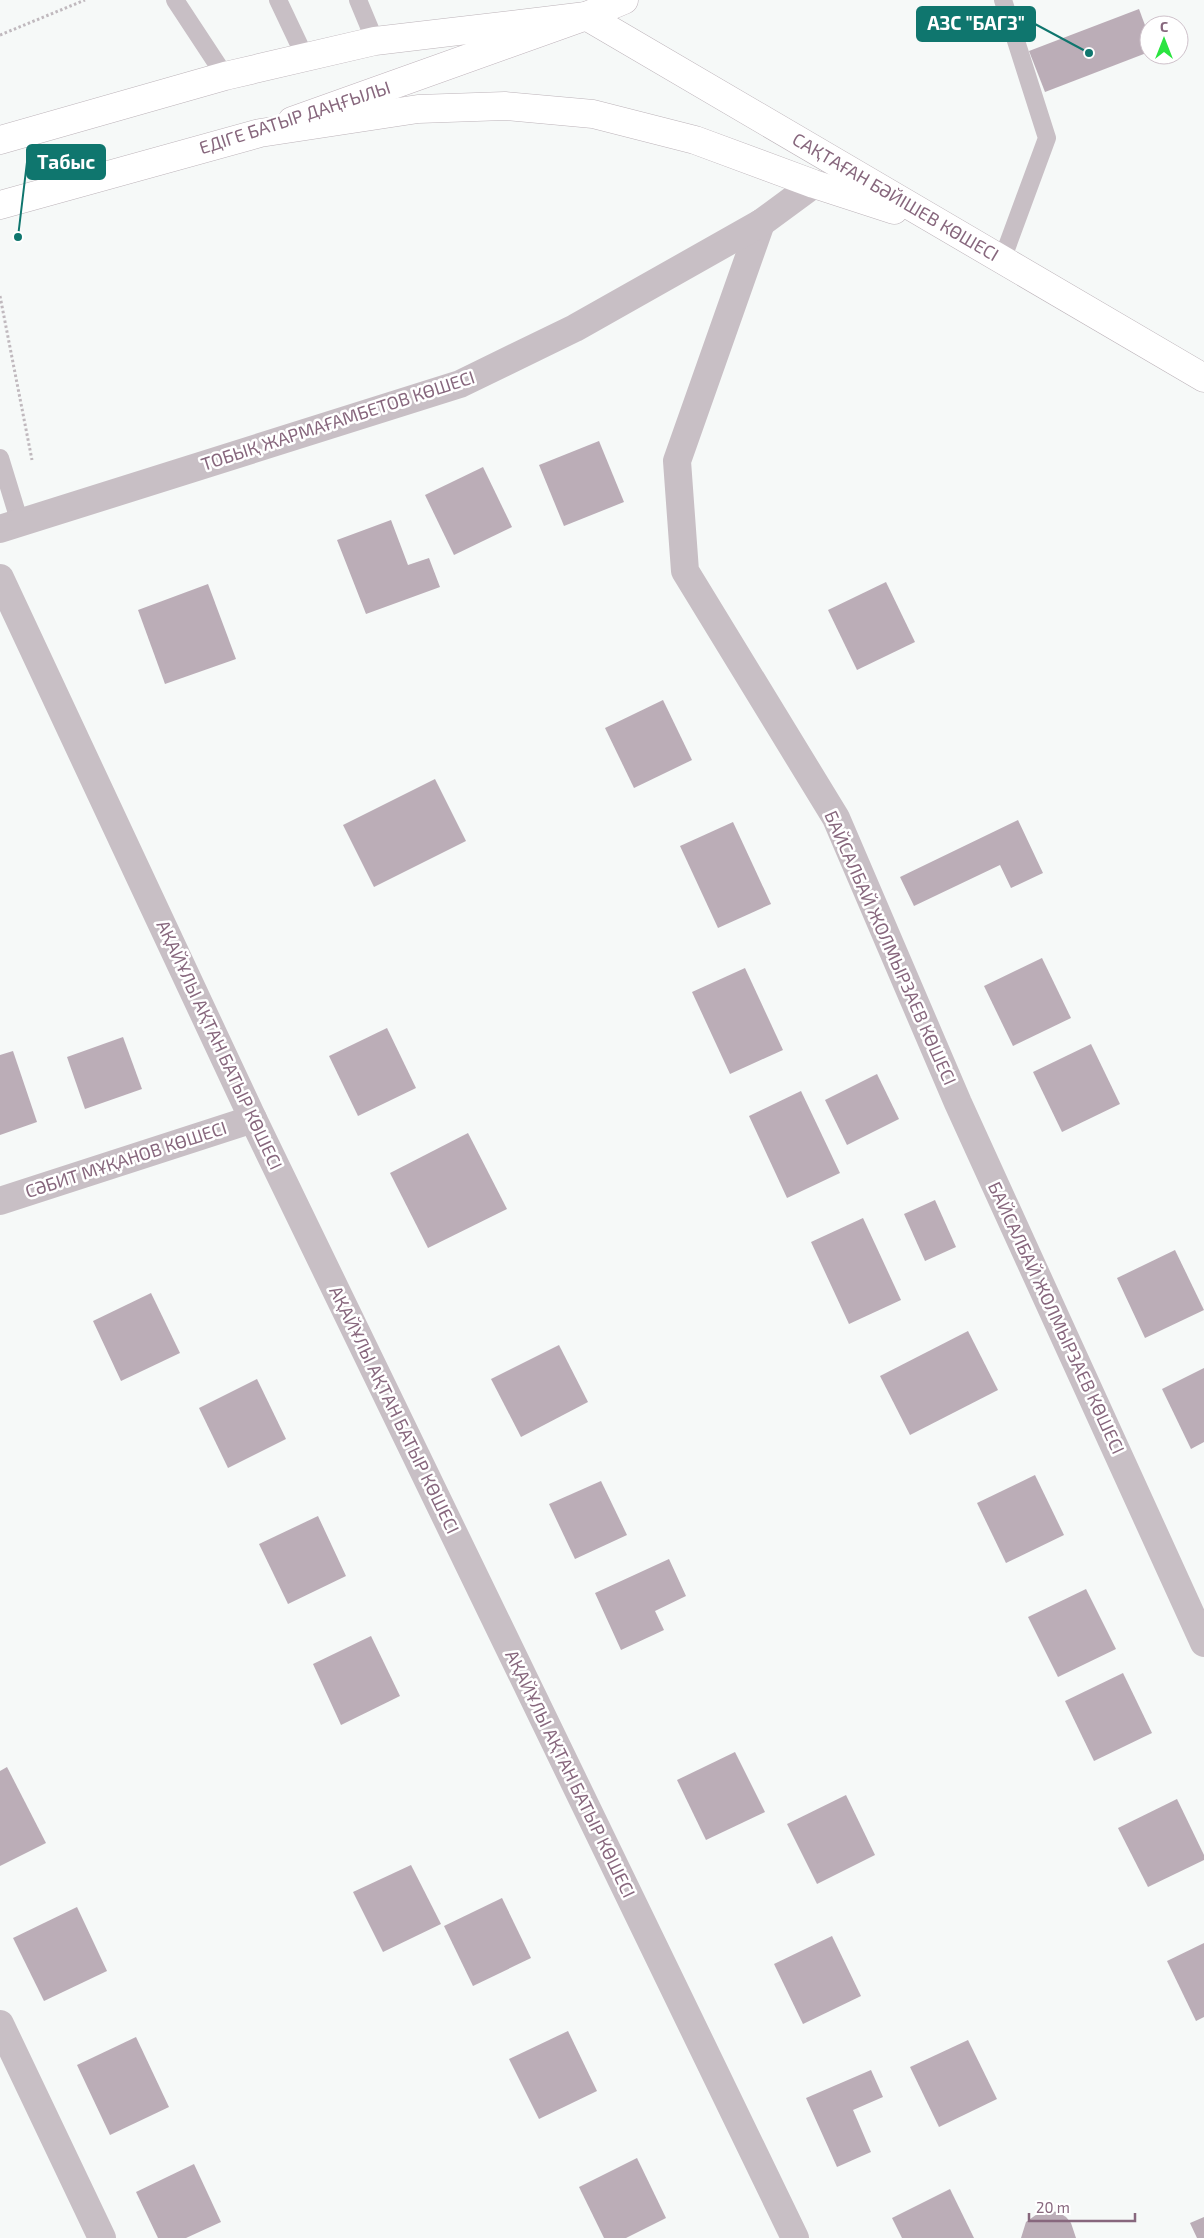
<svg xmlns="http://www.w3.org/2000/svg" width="1204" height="2238" font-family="'Exo 2',sans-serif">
<rect width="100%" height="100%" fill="#f6f9f8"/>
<g fill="#bbadb7">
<polygon points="1139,9 1149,36 1149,52 1045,92 1029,51"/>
<polygon points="599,441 624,502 564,526 539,465"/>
<polygon points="483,467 512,527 454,555 425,495"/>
<polygon points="391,520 408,565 429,558 440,587 366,614 337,540"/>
<polygon points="886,582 915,642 857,670 828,610"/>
<polygon points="208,584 236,659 165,684 138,610"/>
<polygon points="663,700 692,760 634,788 605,728"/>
<polygon points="435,779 466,841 374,887 343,825"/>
<polygon points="1018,820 1043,873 1011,888 1000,865 914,906 900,877"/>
<polygon points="733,822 771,904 718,928 680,846"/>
<polygon points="1042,958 1071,1018 1013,1046 984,986"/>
<polygon points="745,968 783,1050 730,1074 692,992"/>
<polygon points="387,1028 416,1088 358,1116 329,1056"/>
<polygon points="123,1037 142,1089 85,1109 67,1057"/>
<polygon points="1091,1044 1120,1104 1062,1132 1033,1072"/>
<polygon points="13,1051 37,1122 0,1135 0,1055"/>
<polygon points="877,1074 899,1119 847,1145 825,1100"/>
<polygon points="801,1091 840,1173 787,1198 749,1116"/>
<polygon points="468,1133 507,1209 428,1248 390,1173"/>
<polygon points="935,1200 956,1247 925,1261 904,1214"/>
<polygon points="863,1218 901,1300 849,1324 811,1242"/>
<polygon points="1175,1250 1204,1310 1145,1338 1117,1278"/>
<polygon points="151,1293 180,1353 121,1381 93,1321"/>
<polygon points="968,1331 998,1390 910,1435 880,1376"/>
<polygon points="559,1345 588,1402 521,1437 491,1379"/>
<polygon points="1204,1368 1204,1442 1191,1449 1162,1389"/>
<polygon points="257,1379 286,1439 228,1468 199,1408"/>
<polygon points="1035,1475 1064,1535 1006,1563 977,1503"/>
<polygon points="601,1481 627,1535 575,1559 549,1504"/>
<polygon points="318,1516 346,1576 288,1604 259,1544"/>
<polygon points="669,1559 686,1596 655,1611 664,1630 621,1650 595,1593"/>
<polygon points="1086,1589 1116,1649 1058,1677 1028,1617"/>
<polygon points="371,1636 400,1696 341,1725 313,1664"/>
<polygon points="1123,1673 1152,1733 1094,1761 1065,1701"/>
<polygon points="735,1752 765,1812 706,1840 677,1780"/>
<polygon points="7,1767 46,1843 0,1866 0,1771"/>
<polygon points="846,1795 875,1855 817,1884 787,1824"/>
<polygon points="1177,1799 1204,1855 1204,1860 1148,1887 1118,1828"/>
<polygon points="411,1865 441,1924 383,1952 353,1892"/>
<polygon points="502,1898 531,1958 473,1986 444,1926"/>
<polygon points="77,1907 107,1971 44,2001 13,1938"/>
<polygon points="832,1936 861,1996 803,2024 774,1964"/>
<polygon points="1204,1943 1204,2017 1196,2021 1167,1961"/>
<polygon points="568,2031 597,2091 539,2119 509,2059"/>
<polygon points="136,2037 169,2107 110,2135 77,2065"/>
<polygon points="968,2040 997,2099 939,2127 910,2067"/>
<polygon points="871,2070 883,2097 853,2110 871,2152 837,2167 806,2098"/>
<polygon points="637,2158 666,2218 626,2238 604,2238 579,2187"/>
<polygon points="194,2164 221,2222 186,2238 158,2238 136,2192"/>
<polygon points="950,2189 974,2238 902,2238 892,2218"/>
<polygon points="1049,2211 1058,2212 1066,2217 1071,2223 1076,2238 1021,2238 1026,2222 1040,2212"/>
<polygon points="1204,2217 1204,2238 1197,2238 1190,2223"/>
</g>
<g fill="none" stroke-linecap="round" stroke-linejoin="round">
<g stroke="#bdb1b9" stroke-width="29">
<polyline id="secondary" points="292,121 586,16 624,0"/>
</g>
<g stroke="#bcb3b9" stroke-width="29">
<g id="primary">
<path id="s1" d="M 0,140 L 225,76 L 375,41 L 586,16 L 1204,378"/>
<polyline points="0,205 260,133 418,109 505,106 593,114 695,140 814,184 894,210"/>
</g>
</g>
<g stroke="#c0b9be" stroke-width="3" stroke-dasharray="2.5 2.5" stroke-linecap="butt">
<polyline points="0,35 85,0"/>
<polyline points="0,296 32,460"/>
</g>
<g stroke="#c8bfc5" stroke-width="18">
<polyline points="175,0 225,76"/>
<polyline points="278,0 305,57"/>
<polyline points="358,0 375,41"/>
<polyline points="1002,260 1047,138 1003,0"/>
<polyline points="0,458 20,523"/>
</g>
<g stroke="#c8bfc5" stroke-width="28">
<polyline points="761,223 677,461 685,571 836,818 958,1103 1204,1643"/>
<polyline points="0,529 460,384 575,328 761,223 814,184"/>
<polyline points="0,578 253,1119 795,2238"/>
<polyline points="0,1201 253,1119"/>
<polyline points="0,2024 102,2238"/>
</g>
<use href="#secondary" stroke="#fff" stroke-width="28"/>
<use href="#primary" stroke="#fff" stroke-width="28"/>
</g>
<g text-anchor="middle" stroke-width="5" stroke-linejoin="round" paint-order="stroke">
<g font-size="18" fill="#87677d" stroke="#fff">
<text transform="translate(295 118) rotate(-18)" y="6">ЕДІГЕ БАТЫР ДАҢҒЫЛЫ</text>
<text dy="6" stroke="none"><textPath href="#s1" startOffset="959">САҚТАҒАН БӘЙІШЕВ КӨШЕСІ</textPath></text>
<text transform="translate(338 421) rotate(-18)" y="6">ТОБЫҚ ЖАРМАҒАМБЕТОВ КӨШЕСІ</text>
<text transform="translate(890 948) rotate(66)" y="6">БАЙСАЛБАЙ ЖОЛМЫРЗАЕВ КӨШЕСІ</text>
<text transform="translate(219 1045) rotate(65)" y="6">АҚАЙҰЛЫ АҚТАН БАТЫР КӨШЕСІ</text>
<text transform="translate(126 1160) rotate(-18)" y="6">СӘБИТ МҰҚАНОВ КӨШЕСІ</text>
<text transform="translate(1056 1318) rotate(65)" y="6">БАЙСАЛБАЙ ЖОЛМЫРЗАЕВ КӨШЕСІ</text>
<text transform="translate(394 1410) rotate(64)" y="6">АҚАЙҰЛЫ АҚТАН БАТЫР КӨШЕСІ</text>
<text transform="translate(570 1774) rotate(64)" y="6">АҚАЙҰЛЫ АҚТАН БАТЫР КӨШЕСІ</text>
</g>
</g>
<path fill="none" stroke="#0f766e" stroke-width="2" d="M1089 53L1035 24M18 237L27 162"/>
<g fill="#0f766e" stroke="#fff" stroke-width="2">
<circle cx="1089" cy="53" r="5"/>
<circle cx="18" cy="237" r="5"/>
</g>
<g fill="#0f766e" stroke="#0f766e" stroke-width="2">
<rect x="917" y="7" width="118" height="34" rx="5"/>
<rect x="27" y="145" width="78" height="34" rx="5"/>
</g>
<g font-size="19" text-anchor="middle" font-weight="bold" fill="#fff">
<text x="976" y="30">АЗС "БАГЗ"</text>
<text x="66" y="169">Табыс</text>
</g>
<g transform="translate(1164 40)"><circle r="24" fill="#ffffff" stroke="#cfc2cb"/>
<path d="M0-4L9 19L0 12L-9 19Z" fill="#2ae440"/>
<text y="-8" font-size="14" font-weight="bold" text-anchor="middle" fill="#87677d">С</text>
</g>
<path d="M1029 2213v8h106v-8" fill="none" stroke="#87677d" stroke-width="2.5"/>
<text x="1036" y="2213" font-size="15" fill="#87677d" stroke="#ffffff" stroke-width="4" paint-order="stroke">20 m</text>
</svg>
